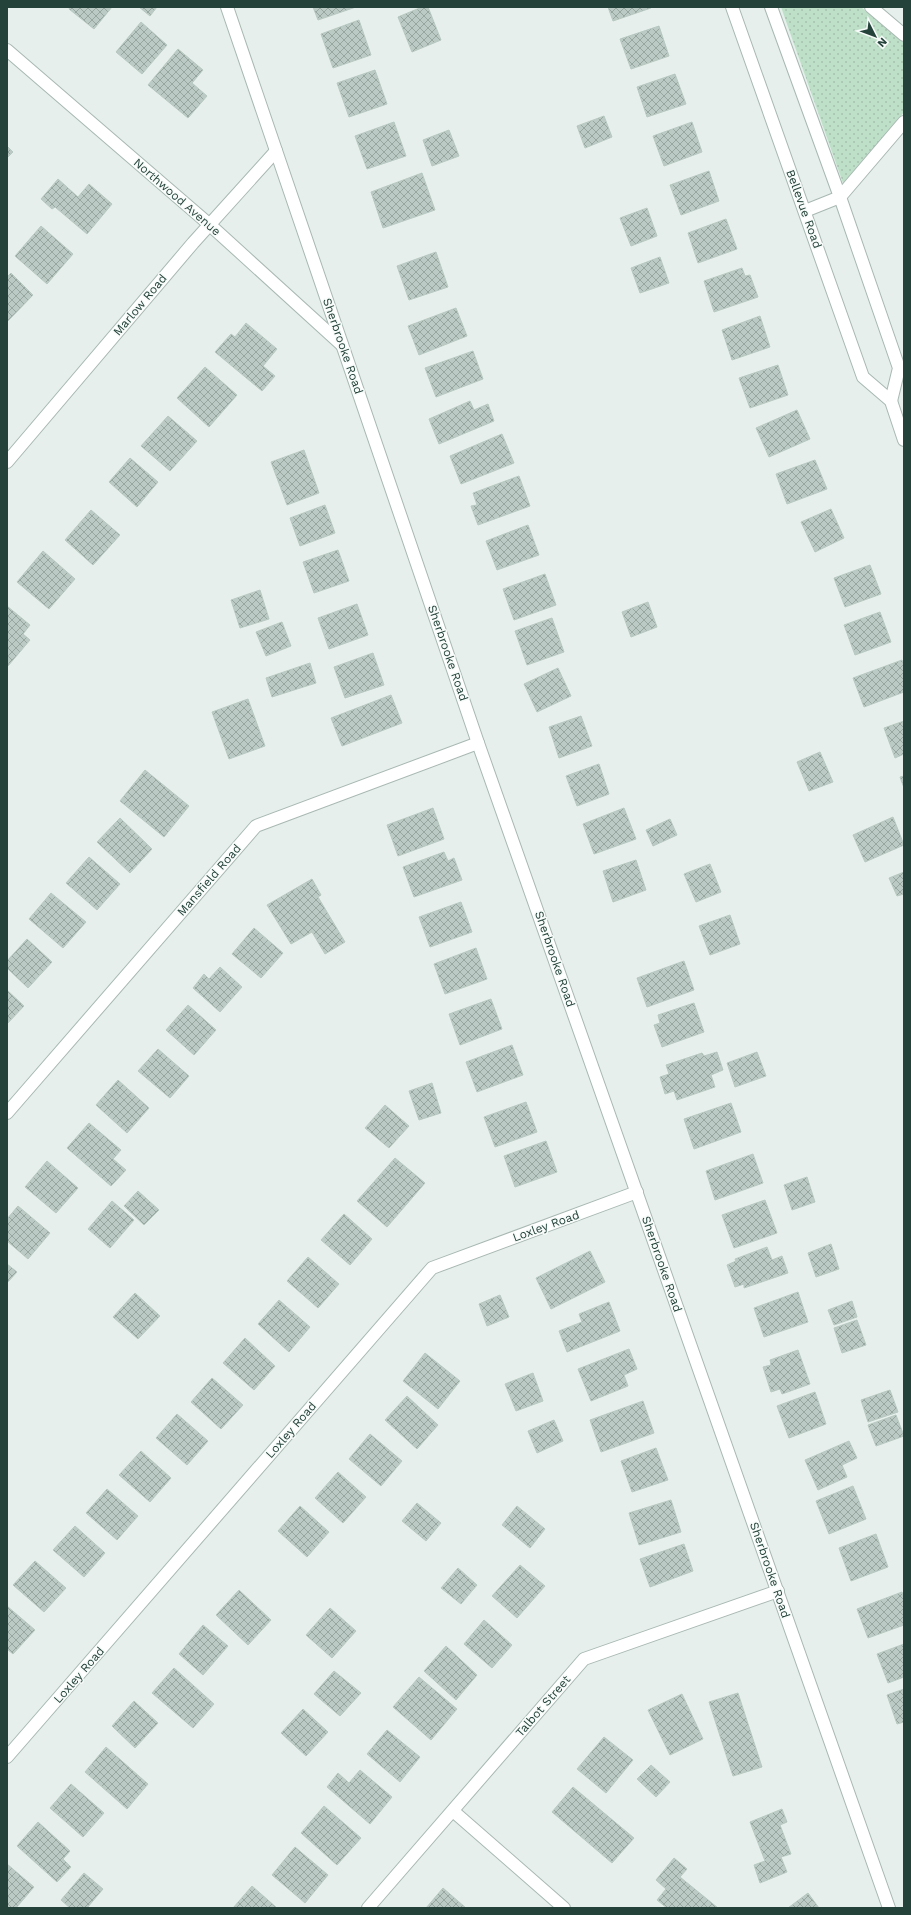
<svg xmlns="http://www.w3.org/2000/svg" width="911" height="1915" font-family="'Work Sans',sans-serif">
<defs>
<pattern id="park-dots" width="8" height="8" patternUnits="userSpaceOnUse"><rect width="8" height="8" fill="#bfe0c8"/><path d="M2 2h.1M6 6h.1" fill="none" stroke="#a4c1ad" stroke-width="1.8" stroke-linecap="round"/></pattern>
<pattern id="building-cross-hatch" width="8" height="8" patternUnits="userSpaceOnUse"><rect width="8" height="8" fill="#bbcac4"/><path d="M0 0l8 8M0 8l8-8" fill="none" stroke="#98a6a0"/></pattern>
</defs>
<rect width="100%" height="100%" fill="#e6efeb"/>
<polygon fill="url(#park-dots)" points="781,7 861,7 904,43 904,112 844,186"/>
<g fill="url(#building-cross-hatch)" stroke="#b8c9c2">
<polygon points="70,7 112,7 94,29 69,9"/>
<polygon points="139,7 157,7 150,16"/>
<polygon points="313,7 356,7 318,20"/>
<polygon points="422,7 428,7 441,40 412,52 398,17"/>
<polygon points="608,7 651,7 651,8 613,21"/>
<polygon points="359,20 371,55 333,68 321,34"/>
<polygon points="141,22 167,45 142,74 116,52"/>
<polygon points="659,26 669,56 631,69 620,39"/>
<polygon points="178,49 203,70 192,83 207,96 188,118 148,85"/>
<polygon points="375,70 387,104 349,117 337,83"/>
<polygon points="675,74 686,104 647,117 637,87"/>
<polygon points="604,116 612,137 585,148 577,126"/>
<polygon points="394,122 406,156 367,169 355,136"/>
<polygon points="692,122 702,152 664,166 653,136"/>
<polygon points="449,130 459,156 432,166 423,140"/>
<polygon points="7,146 13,152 7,158"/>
<polygon points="709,171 719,201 681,215 670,185"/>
<polygon points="422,173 435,210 383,228 371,192"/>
<polygon points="58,179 78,197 89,184 112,204 87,234 55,207 52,209 41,199"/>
<polygon points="647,208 657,236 631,246 620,218"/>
<polygon points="726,219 737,249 698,263 688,233"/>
<polygon points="41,226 73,254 47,284 15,256"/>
<polygon points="436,252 448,287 409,300 397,266"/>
<polygon points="660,257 669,283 640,293 631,268"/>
<polygon points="742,268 745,276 750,275 758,297 714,312 704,281"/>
<polygon points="11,273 33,295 7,322 7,277"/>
<polygon points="456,308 467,336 419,355 408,326"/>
<polygon points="760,316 770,347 732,360 722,330"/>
<polygon points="246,323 277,349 263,366 275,376 262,391 215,352 231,334 235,337"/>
<polygon points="473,351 483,379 436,397 425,368"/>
<polygon points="778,365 788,395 750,408 739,378"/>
<polygon points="205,367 237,395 209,427 177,398"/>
<polygon points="470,401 474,410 488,404 494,421 439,444 429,419"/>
<polygon points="797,410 810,439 769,457 756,428"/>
<polygon points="168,416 197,441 170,471 141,446"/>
<polygon points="502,434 514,463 461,484 450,456"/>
<polygon points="304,450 319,493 287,505 271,462"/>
<polygon points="130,458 158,482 137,507 109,482"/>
<polygon points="815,460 827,489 787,504 776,474"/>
<polygon points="519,476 530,506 478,525 471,506 477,505 473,493"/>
<polygon points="325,505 335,533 300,546 290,518"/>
<polygon points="831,509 844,538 815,552 801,522"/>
<polygon points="91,510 120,535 93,565 65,540"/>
<polygon points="528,525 539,555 497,570 486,541"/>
<polygon points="338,550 349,581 314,593 303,562"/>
<polygon points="43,551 75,579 49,609 17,582"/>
<polygon points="870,565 881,594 845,607 834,578"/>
<polygon points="545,574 556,605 514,620 503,589"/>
<polygon points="260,590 269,619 240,628 231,600"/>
<polygon points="648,602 657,627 631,637 622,612"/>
<polygon points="357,604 368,635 329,649 318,618"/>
<polygon points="7,606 30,625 23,634 30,640 8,666"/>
<polygon points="880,612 891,642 855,655 844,625"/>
<polygon points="552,618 564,652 527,665 515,631"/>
<polygon points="282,622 291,646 266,656 256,632"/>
<polygon points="373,653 384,685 345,698 334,667"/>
<polygon points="902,660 904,666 904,692 864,707 853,678"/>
<polygon points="310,663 316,683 272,697 266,678"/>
<polygon points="558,668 571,696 537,712 524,684"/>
<polygon points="391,695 402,723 342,746 331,718"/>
<polygon points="248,699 265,746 229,759 212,712"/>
<polygon points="581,716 592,746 559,758 549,727"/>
<polygon points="904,721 904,754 895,758 884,728"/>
<polygon points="820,752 833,782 809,791 797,762"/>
<polygon points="599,764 609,794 577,806 566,776"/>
<polygon points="145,770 189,806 164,837 120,801"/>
<polygon points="904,776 904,788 900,777"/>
<polygon points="433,808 444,839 398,856 387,825"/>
<polygon points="624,808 636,839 594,854 583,824"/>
<polygon points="893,817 904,845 865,862 853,835"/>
<polygon points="120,818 152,849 130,873 97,842"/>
<polygon points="670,819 677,835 653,846 646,830"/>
<polygon points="444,852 448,861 454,858 462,880 414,897 403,867"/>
<polygon points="89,857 120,884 97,910 66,883"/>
<polygon points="636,860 646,890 613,902 603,871"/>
<polygon points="710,864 721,892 696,902 684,874"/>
<polygon points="904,872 904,894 897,896 889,878"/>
<polygon points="312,879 321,895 318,897 345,942 325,954 312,932 291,944 267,905"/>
<polygon points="51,893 86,922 63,948 29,919"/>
<polygon points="461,902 472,932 430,947 419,917"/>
<polygon points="730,915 740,944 710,955 699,926"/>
<polygon points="254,928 283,953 261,978 232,954"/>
<polygon points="27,939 52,962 28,988 7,968 7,961"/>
<polygon points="476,948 487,979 445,994 434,964"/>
<polygon points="684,961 694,990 647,1007 637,978"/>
<polygon points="220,967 242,987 220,1012 193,988 204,974 209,979"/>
<polygon points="7,990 24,1006 7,1024"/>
<polygon points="491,999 502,1029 460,1045 449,1014"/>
<polygon points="694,1003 704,1032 662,1047 654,1025 660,1023 658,1015"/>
<polygon points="188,1005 216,1030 194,1055 166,1030"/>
<polygon points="512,1045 523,1075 477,1092 466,1062"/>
<polygon points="158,1049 189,1076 170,1098 138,1071"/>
<polygon points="717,1052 723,1070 711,1075 715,1087 677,1100 674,1091 665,1094 660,1077 669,1074 666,1065 702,1053 704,1056"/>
<polygon points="757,1052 766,1076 735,1087 727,1063"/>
<polygon points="118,1080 149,1108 127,1133 96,1105"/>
<polygon points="432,1083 441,1113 419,1120 409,1091"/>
<polygon points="526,1102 537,1132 495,1147 484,1117"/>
<polygon points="731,1103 741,1132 694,1149 684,1119"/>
<polygon points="385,1105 409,1126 389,1148 365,1128"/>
<polygon points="89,1123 121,1150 113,1159 126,1170 111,1186 67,1148"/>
<polygon points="546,1141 557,1172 515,1187 504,1156"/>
<polygon points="753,1154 763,1183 715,1200 706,1171"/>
<polygon points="395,1158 425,1183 387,1227 357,1201"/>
<polygon points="47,1161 78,1188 56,1213 25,1187"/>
<polygon points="807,1177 815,1202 792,1210 784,1185"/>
<polygon points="138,1191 159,1210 144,1225 124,1206"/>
<polygon points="765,1200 777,1233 734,1248 722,1215"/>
<polygon points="112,1201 134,1220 110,1248 88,1229"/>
<polygon points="18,1206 50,1233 28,1259 7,1241 7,1219"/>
<polygon points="344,1214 372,1239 350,1265 321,1240"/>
<polygon points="831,1244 839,1269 816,1277 808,1253"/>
<polygon points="767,1247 772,1260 782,1256 788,1273 744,1288 744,1284 735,1287 727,1265 736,1261 735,1259"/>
<polygon points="590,1251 605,1282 551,1309 536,1278"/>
<polygon points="308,1257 339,1284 318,1308 287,1281"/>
<polygon points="7,1264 17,1272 7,1283"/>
<polygon points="798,1292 808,1322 764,1337 754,1308"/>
<polygon points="135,1293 160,1316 138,1339 113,1317"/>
<polygon points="500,1295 509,1317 487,1326 479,1304"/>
<polygon points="279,1300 310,1327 289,1352 258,1324"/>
<polygon points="852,1301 857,1317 834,1325 828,1310"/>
<polygon points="609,1302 620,1331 567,1352 559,1331 582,1322 579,1314"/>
<polygon points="857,1320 866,1345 842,1353 834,1328"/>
<polygon points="245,1338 275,1366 254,1390 223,1363"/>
<polygon points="629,1349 637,1369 624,1375 628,1386 591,1401 578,1369"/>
<polygon points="798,1350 810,1384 782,1394 780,1389 771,1392 763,1367 771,1365 770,1360"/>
<polygon points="425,1353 460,1381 438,1409 403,1381"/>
<polygon points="533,1373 543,1401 516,1411 505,1384"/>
<polygon points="212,1378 243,1405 221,1429 191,1402"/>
<polygon points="890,1390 898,1412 868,1422 861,1400"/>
<polygon points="815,1392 826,1424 789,1438 777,1406"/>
<polygon points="407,1396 438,1425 417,1449 385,1420"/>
<polygon points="643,1401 654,1433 601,1452 590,1420"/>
<polygon points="177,1414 208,1441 187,1465 156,1438"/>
<polygon points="896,1415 904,1436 876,1446 868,1425"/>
<polygon points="554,1420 563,1441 537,1453 528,1431"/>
<polygon points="370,1434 402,1461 381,1486 349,1459"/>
<polygon points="849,1441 857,1458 842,1465 847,1477 818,1490 805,1460"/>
<polygon points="656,1448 668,1480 632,1492 621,1461"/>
<polygon points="141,1451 171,1478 150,1502 119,1475"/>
<polygon points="338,1472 366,1497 343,1523 315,1498"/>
<polygon points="853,1486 866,1519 829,1534 816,1501"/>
<polygon points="107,1489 138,1516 117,1540 86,1513"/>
<polygon points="671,1500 681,1532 639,1545 629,1513"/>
<polygon points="417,1503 441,1523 426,1541 402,1521"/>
<polygon points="300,1506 329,1532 307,1557 278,1531"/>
<polygon points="517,1506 545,1529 530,1548 502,1525"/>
<polygon points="75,1526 105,1553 84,1577 53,1550"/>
<polygon points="876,1534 888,1567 851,1581 839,1548"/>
<polygon points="684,1544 693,1571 650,1587 640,1559"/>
<polygon points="35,1561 66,1588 44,1612 13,1585"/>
<polygon points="520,1565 545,1586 517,1618 492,1596"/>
<polygon points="458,1568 477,1585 461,1604 441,1588"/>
<polygon points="239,1590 271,1620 248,1645 216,1615"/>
<polygon points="902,1592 904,1599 904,1625 868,1638 857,1609"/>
<polygon points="7,1606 35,1630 13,1654 7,1649"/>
<polygon points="330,1608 356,1631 332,1658 306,1635"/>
<polygon points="484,1620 512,1645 492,1668 464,1644"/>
<polygon points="203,1625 228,1646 203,1675 179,1654"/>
<polygon points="904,1644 904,1677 888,1683 877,1654"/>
<polygon points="446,1646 477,1675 456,1700 424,1671"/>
<polygon points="174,1668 214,1704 193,1728 152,1693"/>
<polygon points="334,1671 361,1693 340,1716 314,1694"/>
<polygon points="419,1677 457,1709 431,1740 393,1707"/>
<polygon points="904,1689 904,1722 897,1724 887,1695"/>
<polygon points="738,1693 762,1767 733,1776 709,1702"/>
<polygon points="682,1694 703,1739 670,1755 648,1710"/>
<polygon points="134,1701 158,1723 135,1748 112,1726"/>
<polygon points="303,1709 328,1732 306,1756 281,1733"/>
<polygon points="387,1730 420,1757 400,1782 367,1754"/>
<polygon points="604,1737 633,1760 606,1793 577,1769"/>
<polygon points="106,1747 148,1784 127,1809 85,1772"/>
<polygon points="651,1765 670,1782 656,1797 637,1779"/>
<polygon points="360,1770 392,1797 370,1824 327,1787 338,1773 349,1783"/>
<polygon points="71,1784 104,1813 83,1837 50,1808"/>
<polygon points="573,1787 634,1838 612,1863 552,1812"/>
<polygon points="324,1806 361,1838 337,1865 301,1833"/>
<polygon points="782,1809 787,1822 780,1825 791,1854 781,1857 787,1872 760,1883 754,1865 765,1861 750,1822"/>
<polygon points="38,1822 70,1851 63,1859 71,1867 57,1882 17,1846"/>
<polygon points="295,1847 328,1875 305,1903 272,1875"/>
<polygon points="674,1858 687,1869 680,1877 718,1908 667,1908 657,1900 666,1889 656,1880"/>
<polygon points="7,1864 34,1887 16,1908 7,1908"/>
<polygon points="84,1873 103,1889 87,1908 70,1908 61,1900"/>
<polygon points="252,1886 277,1908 233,1908"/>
<polygon points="443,1888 466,1908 426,1908"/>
<polygon points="808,1893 819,1908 788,1908"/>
</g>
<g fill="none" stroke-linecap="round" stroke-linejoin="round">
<g stroke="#a8b8b2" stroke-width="14">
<g id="minor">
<polyline points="227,7 478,743 889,1908"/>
<polyline points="732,7 863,377 891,401 904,440"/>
<polyline points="771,7 840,197 899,368 891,401"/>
<polyline points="871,7 904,35"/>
<polyline points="7,50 210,225 342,345"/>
<polyline points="805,211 840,197 904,122"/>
<polyline points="7,462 193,243 276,151"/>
<polyline points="7,1113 256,826 478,743"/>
<polyline points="7,1757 432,1268 637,1192"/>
<polyline points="453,1811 564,1908"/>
<polyline points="368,1908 584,1659 778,1591"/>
</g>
</g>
<use href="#minor" stroke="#fff" stroke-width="12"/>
</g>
<g text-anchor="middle" stroke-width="3" stroke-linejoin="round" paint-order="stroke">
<g font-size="12" fill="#24423a" stroke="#f7fbf9">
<text transform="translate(177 197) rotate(41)" y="4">Northwood Avenue</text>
<text transform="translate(804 209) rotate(70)" y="4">Bellevue Road</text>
<text transform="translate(140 305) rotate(-50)" y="4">Marlow Road</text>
<text transform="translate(343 346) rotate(71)" y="4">Sherbrooke Road</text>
<text transform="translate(448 653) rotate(71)" y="4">Sherbrooke Road</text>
<text transform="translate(209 880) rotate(-49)" y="4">Mansfield Road</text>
<text transform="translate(555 959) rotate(71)" y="4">Sherbrooke Road</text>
<text transform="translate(546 1226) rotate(-20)" y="4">Loxley Road</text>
<text transform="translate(662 1264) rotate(71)" y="4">Sherbrooke Road</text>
<text transform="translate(291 1430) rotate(-49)" y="4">Loxley Road</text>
<text transform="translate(770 1570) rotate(71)" y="4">Sherbrooke Road</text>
<text transform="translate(79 1675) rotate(-49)" y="4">Loxley Road</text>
<text transform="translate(543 1706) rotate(-49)" y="4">Talbot Street</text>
</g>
</g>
<rect width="911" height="1915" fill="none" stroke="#24423a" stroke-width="16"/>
<g transform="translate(875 36) rotate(132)" stroke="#f7fbf9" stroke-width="3" paint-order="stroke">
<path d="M0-3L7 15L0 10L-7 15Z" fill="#24423a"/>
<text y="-6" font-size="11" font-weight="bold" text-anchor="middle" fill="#24423a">N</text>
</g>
</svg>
